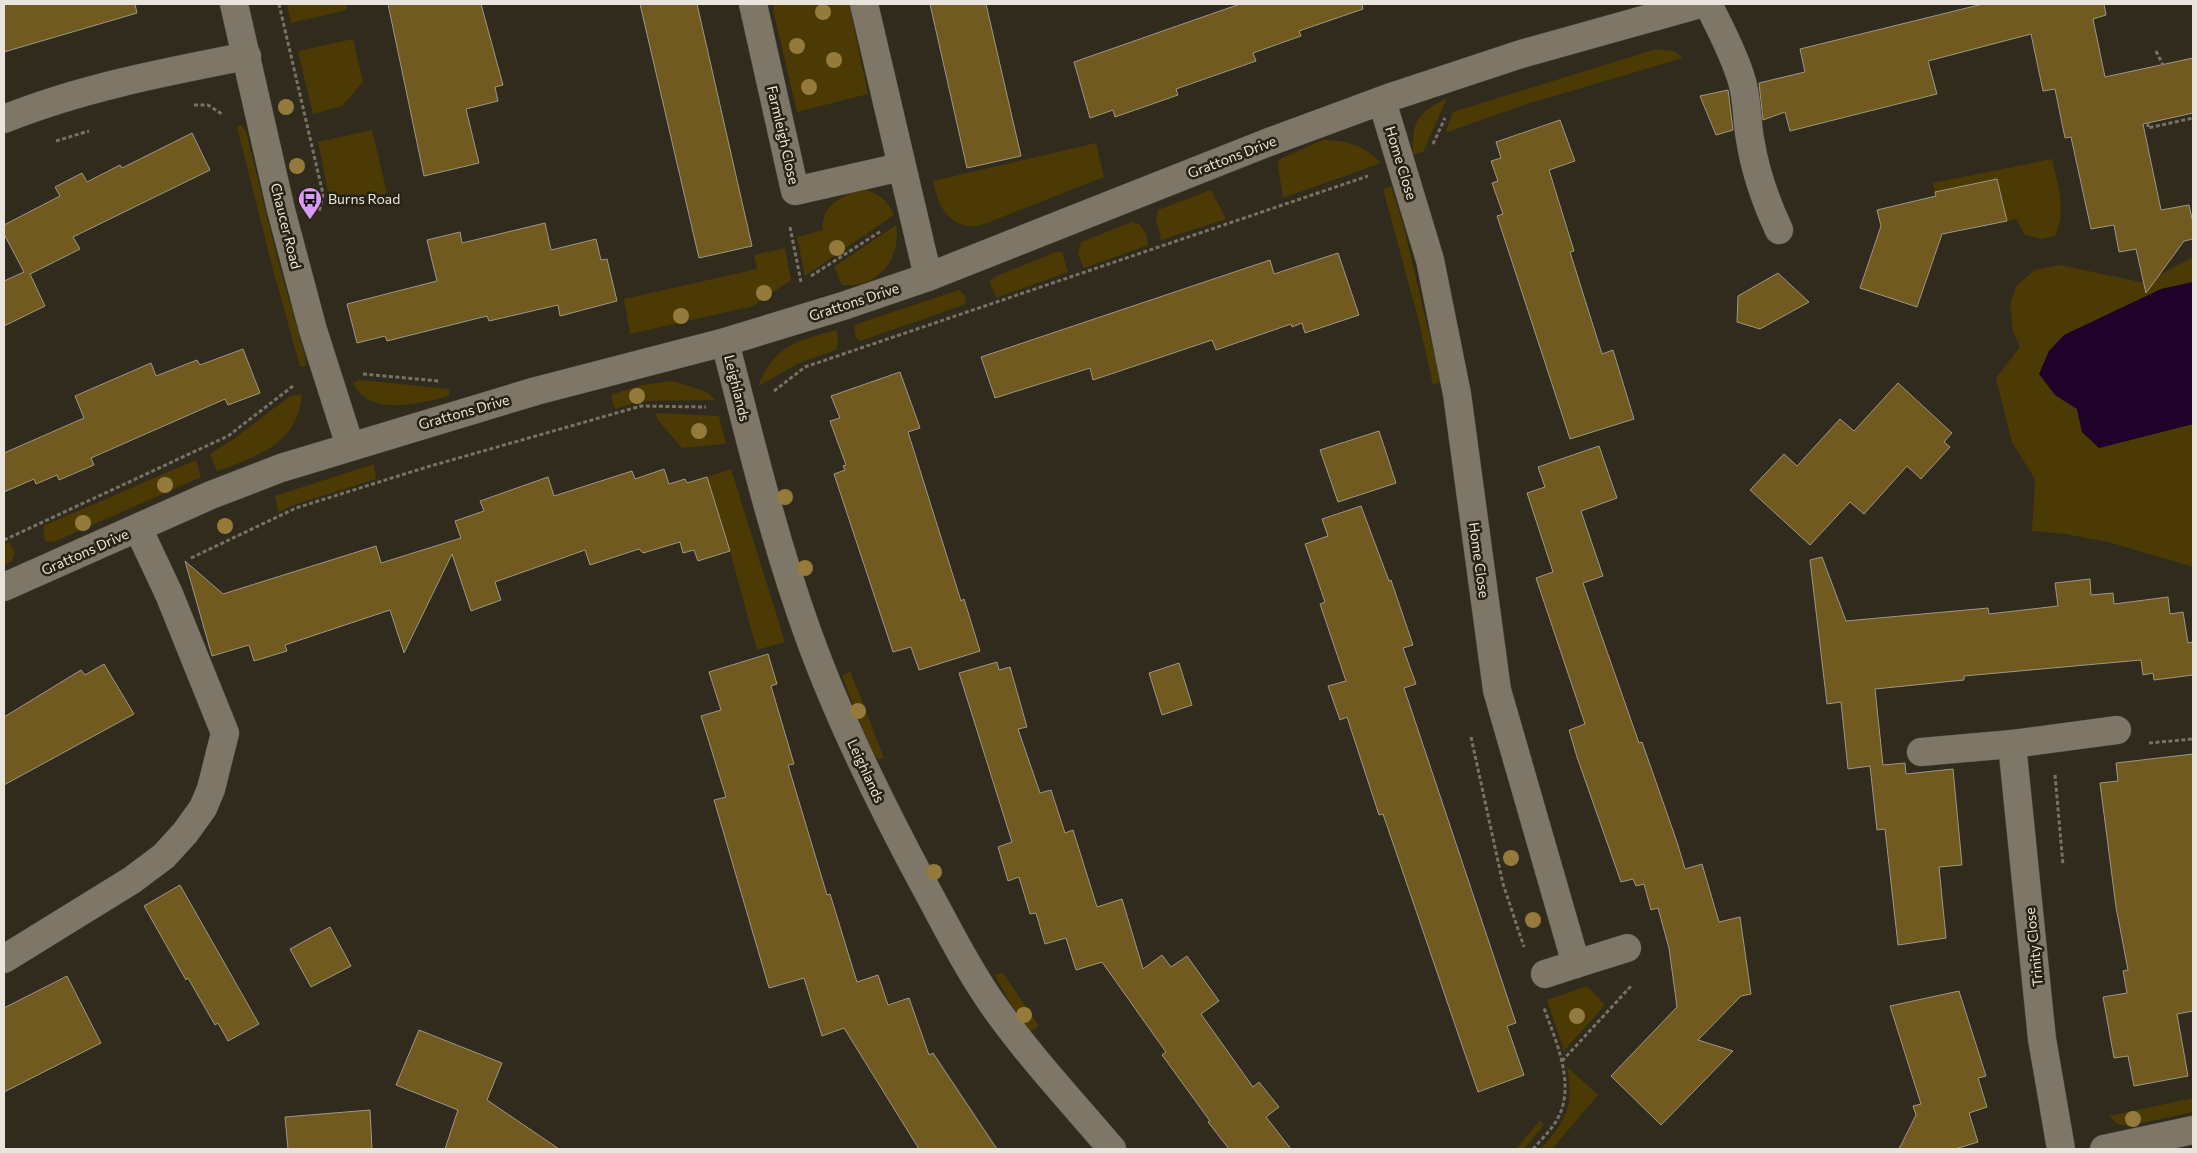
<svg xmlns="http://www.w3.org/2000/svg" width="2197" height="1153" font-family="Commissioner,sans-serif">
<rect width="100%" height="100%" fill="#312b1d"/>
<g fill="#4c3a04">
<polygon points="287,4 346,4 347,10 291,23"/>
<polygon points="775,4 849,4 868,94 797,112 773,10"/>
<polygon points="353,39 363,82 342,106 313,114 298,51"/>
<polygon points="1656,49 1674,51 1683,58 1527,104 1445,133 1453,112"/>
<path d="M 1447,98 L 1423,152 L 1413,155 C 1411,121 1418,113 1447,98 Z"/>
<polygon points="241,125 246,131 277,257 305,356 306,366 300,366 275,277 237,127"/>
<polygon points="372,130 387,193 331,207 318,142"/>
<path d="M 1322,140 C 1347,140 1363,145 1381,163 L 1283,198 L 1278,164 L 1280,159 Z"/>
<path d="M 1096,143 L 1104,177 L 979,226 C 948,228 939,208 933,181 Z"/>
<path d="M 2052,159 C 2058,186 2067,211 2055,236 L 2042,239 L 2025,235 L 2016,219 L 2007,221 L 1997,179 L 1935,192 L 1933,183 Z"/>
<polygon points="1391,186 1404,228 1436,362 1440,382 1433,385 1419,322 1383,189"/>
<path d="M 862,189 C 878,193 887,199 894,215 L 805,276 L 797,237 L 823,230 C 820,205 843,196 862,189 Z"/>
<polygon points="1211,190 1226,219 1161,240 1156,219 1158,210"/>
<polygon points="1132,222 1139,224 1146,234 1148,245 1084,268 1078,254 1081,242"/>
<path d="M 896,225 C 902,259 877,289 842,285 L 834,267 Z"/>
<polygon points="785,248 791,280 753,306 630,334 624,299 757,269 754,255"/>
<polygon points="1056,252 1062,252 1068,272 996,298 990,282 994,277"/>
<polygon points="2193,257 2193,282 2161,289 2055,395 2077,409 2082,432 2099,448 2193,424 2193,567 2112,543 2066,534 2032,531 2035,479 2012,442 1996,378 2020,347 2013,332 2010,304 2017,285 2035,270 2060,265 2145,283"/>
<polygon points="959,290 965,296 966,304 860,341 856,337 854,325"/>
<path d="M 837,330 L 838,343 L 836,350 L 799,363 L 758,386 C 774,345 797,341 837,330 Z"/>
<path d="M 360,380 L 450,389 L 449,396 C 420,403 369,418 353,383 Z"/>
<polygon points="673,381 707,392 715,400 640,401 615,409 611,395 642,385"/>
<path d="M 302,394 C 298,444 258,456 217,471 L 210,454 L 235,438 L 290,396 Z"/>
<polygon points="655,413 719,416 726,444 682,448 658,420"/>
<polygon points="196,460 201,477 54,542 45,541 43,526"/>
<polygon points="374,464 376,479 296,504 278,512 275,496"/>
<polygon points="731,469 785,642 757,650 730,551 707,477"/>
<polygon points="9,542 15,553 12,561 4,565 4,545"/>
<polygon points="850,671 884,758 878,759 870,747 842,676"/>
<polygon points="1003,973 1039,1026 1031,1031 1012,1006 995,975"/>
<polygon points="1587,986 1605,1005 1564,1051 1547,1000"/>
<path d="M 1567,1067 L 1598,1095 L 1552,1149 L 1541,1149 C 1567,1119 1574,1107 1567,1067 Z"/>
<polygon points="2193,1098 2193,1112 2128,1126 2117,1124 2109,1116"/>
<polygon points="1540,1120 1544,1125 1524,1149 1516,1149"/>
</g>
<polygon fill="#1e0229" points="2193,282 2193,424 2099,448 2082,432 2077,409 2055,395 2039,374 2049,351 2064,335 2161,289"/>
<g fill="#705a20" stroke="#9e9787">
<polygon points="4,4 135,4 137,13 4,52"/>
<polygon points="388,4 481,4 503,85 495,87 498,101 466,109 479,163 424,176"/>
<polygon points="640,4 697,4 752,246 699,258"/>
<polygon points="930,4 986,4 1021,156 967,168"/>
<polygon points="1240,4 1362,4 1363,9 1299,31 1301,36 1253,53 1256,61 1176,89 1178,95 1115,117 1113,110 1090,118 1074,62"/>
<polygon points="1983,4 2104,4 2106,15 2093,19 2105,77 2193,58 2193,113 2143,124 2161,210 2189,205 2193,223 2193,239 2184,241 2146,293 2136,249 2119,252 2114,225 2091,229 2071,137 2065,138 2055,89 2043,91 2031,34 1928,61 1937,94 1790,131 1785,112 1763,120 1759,83 1805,72 1800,49"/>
<polygon points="1728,90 1733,130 1716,135 1700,96"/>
<polygon points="1560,120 1575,161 1549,170 1574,251 1570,252 1602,354 1613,350 1634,419 1570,439 1497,216 1503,214 1492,183 1498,181 1491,161 1501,158 1496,142"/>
<polygon points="192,133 210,170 73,237 80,249 30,274 45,306 4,326 4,281 24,272 4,234 4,225 60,196 55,187 82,173 87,182 120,165 122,168"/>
<polygon points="1997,179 2007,221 1942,234 1917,307 1860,288 1881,226 1877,210 1936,196 1935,192"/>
<polygon points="545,223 551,250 596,239 601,260 607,259 617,301 560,316 558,305 489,321 487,316 387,341 385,336 357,343 347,304 437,281 427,240 460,232 462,243"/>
<polygon points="1338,253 1359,315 1305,333 1302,323 1292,327 1291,324 1216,350 1212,340 1093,380 1090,368 995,398 981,357 1270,260 1274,274"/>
<polygon points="1778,273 1809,302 1760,329 1737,322 1738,296"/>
<polygon points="243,349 260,393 228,405 225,399 91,458 94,465 59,480 57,475 36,484 34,479 4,492 4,453 84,418 75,396 151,363 156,376 197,360 200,365"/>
<polygon points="900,372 920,428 908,432 961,601 964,599 980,651 919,670 911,647 893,652 834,474 845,470 843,466 846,465 830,421 840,418 831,396"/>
<polygon points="1898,383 1952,433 1944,442 1950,447 1921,479 1907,466 1864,514 1850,502 1810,545 1750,490 1784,454 1797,466 1840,419 1854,431"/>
<polygon points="1379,431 1396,483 1338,502 1320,450"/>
<polygon points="1599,446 1617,498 1581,511 1603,576 1583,583 1639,743 1642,742 1677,842 1685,869 1702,864 1719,922 1740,917 1751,994 1741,996 1698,1040 1733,1051 1661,1125 1611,1076 1677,1007 1669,948 1658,908 1651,910 1644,884 1636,886 1633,879 1621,882 1577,757 1569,730 1585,724 1536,578 1553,572 1527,493 1545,487 1538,467"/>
<polygon points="664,469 669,484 685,479 687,483 707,477 730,551 698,561 694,550 683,553 680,542 643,553 639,549 590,565 585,550 495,582 501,600 471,611 452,554 404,653 390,610 285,645 287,651 254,661 249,645 212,656 185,561 223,594 376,546 381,563 461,538 455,521 484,511 480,501 548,477 554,496 632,471 635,479"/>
<polygon points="1361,506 1389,581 1391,580 1413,645 1403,648 1416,684 1404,688 1516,1023 1507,1026 1524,1075 1478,1092 1383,814 1379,815 1347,717 1340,720 1328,686 1346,681 1320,604 1325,602 1305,544 1328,536 1322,519"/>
<polygon points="1822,557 1846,621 1988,608 1989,614 2058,606 2055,583 2090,579 2091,595 2113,593 2114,604 2168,597 2170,614 2183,612 2188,643 2193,642 2193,675 2154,680 2153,673 2143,675 2141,660 1964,676 1964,680 1875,689 1883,765 1905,763 1906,774 1953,769 1962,865 1939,867 1946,938 1898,945 1885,829 1877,830 1870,766 1848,769 1841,702 1827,704 1810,560"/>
<polygon points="768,654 777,684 771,686 794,764 788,765 827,895 830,894 857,982 878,975 888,1005 909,998 929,1055 933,1053 997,1149 919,1149 844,1028 822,1036 804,978 769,988 714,800 726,797 701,716 721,710 709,672"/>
<polygon points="997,662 999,670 1010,667 1027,727 1018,729 1040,793 1051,790 1065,833 1073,830 1097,907 1122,899 1143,969 1162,955 1171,967 1187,956 1219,1001 1201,1014 1253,1087 1259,1082 1279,1107 1266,1117 1291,1149 1229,1149 1208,1122 1210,1121 1162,1055 1166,1052 1102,962 1076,970 1066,938 1045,944 1036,913 1030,914 1019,877 1008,881 998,847 1012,842 959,673"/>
<polygon points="1179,663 1192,705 1162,715 1149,673"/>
<polygon points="104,664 134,714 4,785 4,717 81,670 85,675"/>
<polygon points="2193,754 2193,1011 2177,1014 2188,1076 2134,1086 2128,1056 2114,1058 2103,997 2127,993 2123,971 2128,970 2116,907 2100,783 2118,781 2116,763"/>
<polygon points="180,885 259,1024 228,1041 218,1023 215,1025 188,978 186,980 144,906"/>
<polygon points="330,927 351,966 311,987 290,949"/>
<polygon points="67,976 101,1043 4,1092 4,1008"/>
<polygon points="1959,991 1986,1076 1978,1078 1987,1107 1969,1113 1978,1142 1955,1149 1899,1149 1916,1115 1913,1106 1921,1104 1890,1006"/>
<polygon points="419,1030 502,1063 487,1100 559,1149 445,1149 458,1110 396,1085"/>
<polygon points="370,1110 372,1149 288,1149 285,1117"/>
</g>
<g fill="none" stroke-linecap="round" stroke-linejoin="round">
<g stroke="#4b463a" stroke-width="29">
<g id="minor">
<polyline points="234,4 281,210 313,330 350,446"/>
<polyline points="753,4 795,191 901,167"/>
<polyline points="864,4 928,277"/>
<path d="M 1708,4 C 1720,28 1733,52 1741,78 C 1748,98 1746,118 1750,139 C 1755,171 1765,200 1779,230"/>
<polyline points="1382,101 1430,260 1457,394 1497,690 1576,964 1627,948"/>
<path d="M 4,119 C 81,88 165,72 247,56"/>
<path d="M 725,342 C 750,439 773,536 807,631 C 838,718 879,801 923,883 C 946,925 968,970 996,1009 C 1031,1058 1073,1103 1112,1149"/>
<polyline points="4,587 211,495 281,468 536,391 725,342 843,306 928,277 1269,142 1391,97 1521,54 1700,4"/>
<polyline points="2012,744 2042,1039 2061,1149"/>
<polyline points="1921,752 2012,744 2117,730"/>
<polyline points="4,959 132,880 164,856 185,833 203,808 211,789 225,733 169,594 138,528"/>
<polyline points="1545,974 1576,964"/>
<polyline points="2104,1149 2193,1130"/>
</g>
</g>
<g stroke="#777266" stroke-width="3" stroke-dasharray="4 2.5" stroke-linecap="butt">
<polyline points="279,4 323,194 319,213"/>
<polyline points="2156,51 2163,65"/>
<polyline points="194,105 208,105 222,114"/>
<polyline points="2148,123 2148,128 2193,118"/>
<polyline points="56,141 89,131"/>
<polyline points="1433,144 1445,118"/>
<polyline points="790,227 801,282"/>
<polyline points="811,276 881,231"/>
<polyline points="363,374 439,381"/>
<polyline points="774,391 805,367 1368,176"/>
<polyline points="4,540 228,436 293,386"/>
<polyline points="191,558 296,508 427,467 641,406 706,407"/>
<polyline points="1471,737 1503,884 1524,947"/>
<polyline points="2149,743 2193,739"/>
<polyline points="2055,775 2063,865"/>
<polyline points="1562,1061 1632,985"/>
<path d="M 1533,1149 C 1540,1141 1549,1132 1555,1123 C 1578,1088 1556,1042 1544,1008"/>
</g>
<use href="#minor" stroke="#7e7767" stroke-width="28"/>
</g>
<g fill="#947b3b">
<circle cx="823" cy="12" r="8"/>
<circle cx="797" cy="46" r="8"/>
<circle cx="834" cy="60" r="8"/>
<circle cx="809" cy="87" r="8"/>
<circle cx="286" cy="107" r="8"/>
<circle cx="297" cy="166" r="8"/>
<circle cx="837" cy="248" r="8"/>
<circle cx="764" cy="293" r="8"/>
<circle cx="681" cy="316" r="8"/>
<circle cx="637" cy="396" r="8"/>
<circle cx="699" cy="431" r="8"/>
<circle cx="165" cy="485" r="8"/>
<circle cx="785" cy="497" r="8"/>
<circle cx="83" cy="523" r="8"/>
<circle cx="225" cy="526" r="8"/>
<circle cx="805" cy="568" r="8"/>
<circle cx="858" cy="711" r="8"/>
<circle cx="1511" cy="858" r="8"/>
<circle cx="934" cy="872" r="8"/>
<circle cx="1533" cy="920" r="8"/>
<circle cx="1024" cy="1015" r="8"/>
<circle cx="1577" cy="1016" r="8"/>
<circle cx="2133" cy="1119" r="8"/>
</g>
<defs>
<g id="bus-pin" transform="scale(1.25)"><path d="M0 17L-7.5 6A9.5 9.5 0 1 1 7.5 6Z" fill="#da9af6" stroke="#272214"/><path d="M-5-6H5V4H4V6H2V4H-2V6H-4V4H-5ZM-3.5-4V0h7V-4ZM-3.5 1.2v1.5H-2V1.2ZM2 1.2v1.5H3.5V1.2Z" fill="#111"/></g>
</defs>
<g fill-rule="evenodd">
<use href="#bus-pin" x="310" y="199"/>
</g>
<g text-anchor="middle" stroke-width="5" stroke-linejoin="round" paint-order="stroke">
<g font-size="14" fill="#e9e5dc" stroke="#272214">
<text transform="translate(783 135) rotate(77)" y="5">Farmleigh Close</text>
<text transform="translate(1232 157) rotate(-21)" y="5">Grattons Drive</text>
<text transform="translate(1401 163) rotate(73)" y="5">Home Close</text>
<text transform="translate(286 226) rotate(76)" y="5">Chaucer Road</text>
<text transform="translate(854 302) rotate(-18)" y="5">Grattons Drive</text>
<text transform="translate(737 388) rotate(76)" y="5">Leighlands</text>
<text transform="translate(464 412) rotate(-16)" y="5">Grattons Drive</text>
<text transform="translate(85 552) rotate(-24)" y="5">Grattons Drive</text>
<text transform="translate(1479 560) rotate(82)" y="5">Home Close</text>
<text transform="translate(866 771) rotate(65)" y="5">Leighlands</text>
<text transform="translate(2034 947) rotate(-96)" y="5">Trinity Close</text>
</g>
<g font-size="14" fill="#e9e5dc" stroke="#272214" text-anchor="start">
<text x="328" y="204">Burns Road</text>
</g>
</g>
<rect width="2197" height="1153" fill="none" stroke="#e9e5dc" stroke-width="10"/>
</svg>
